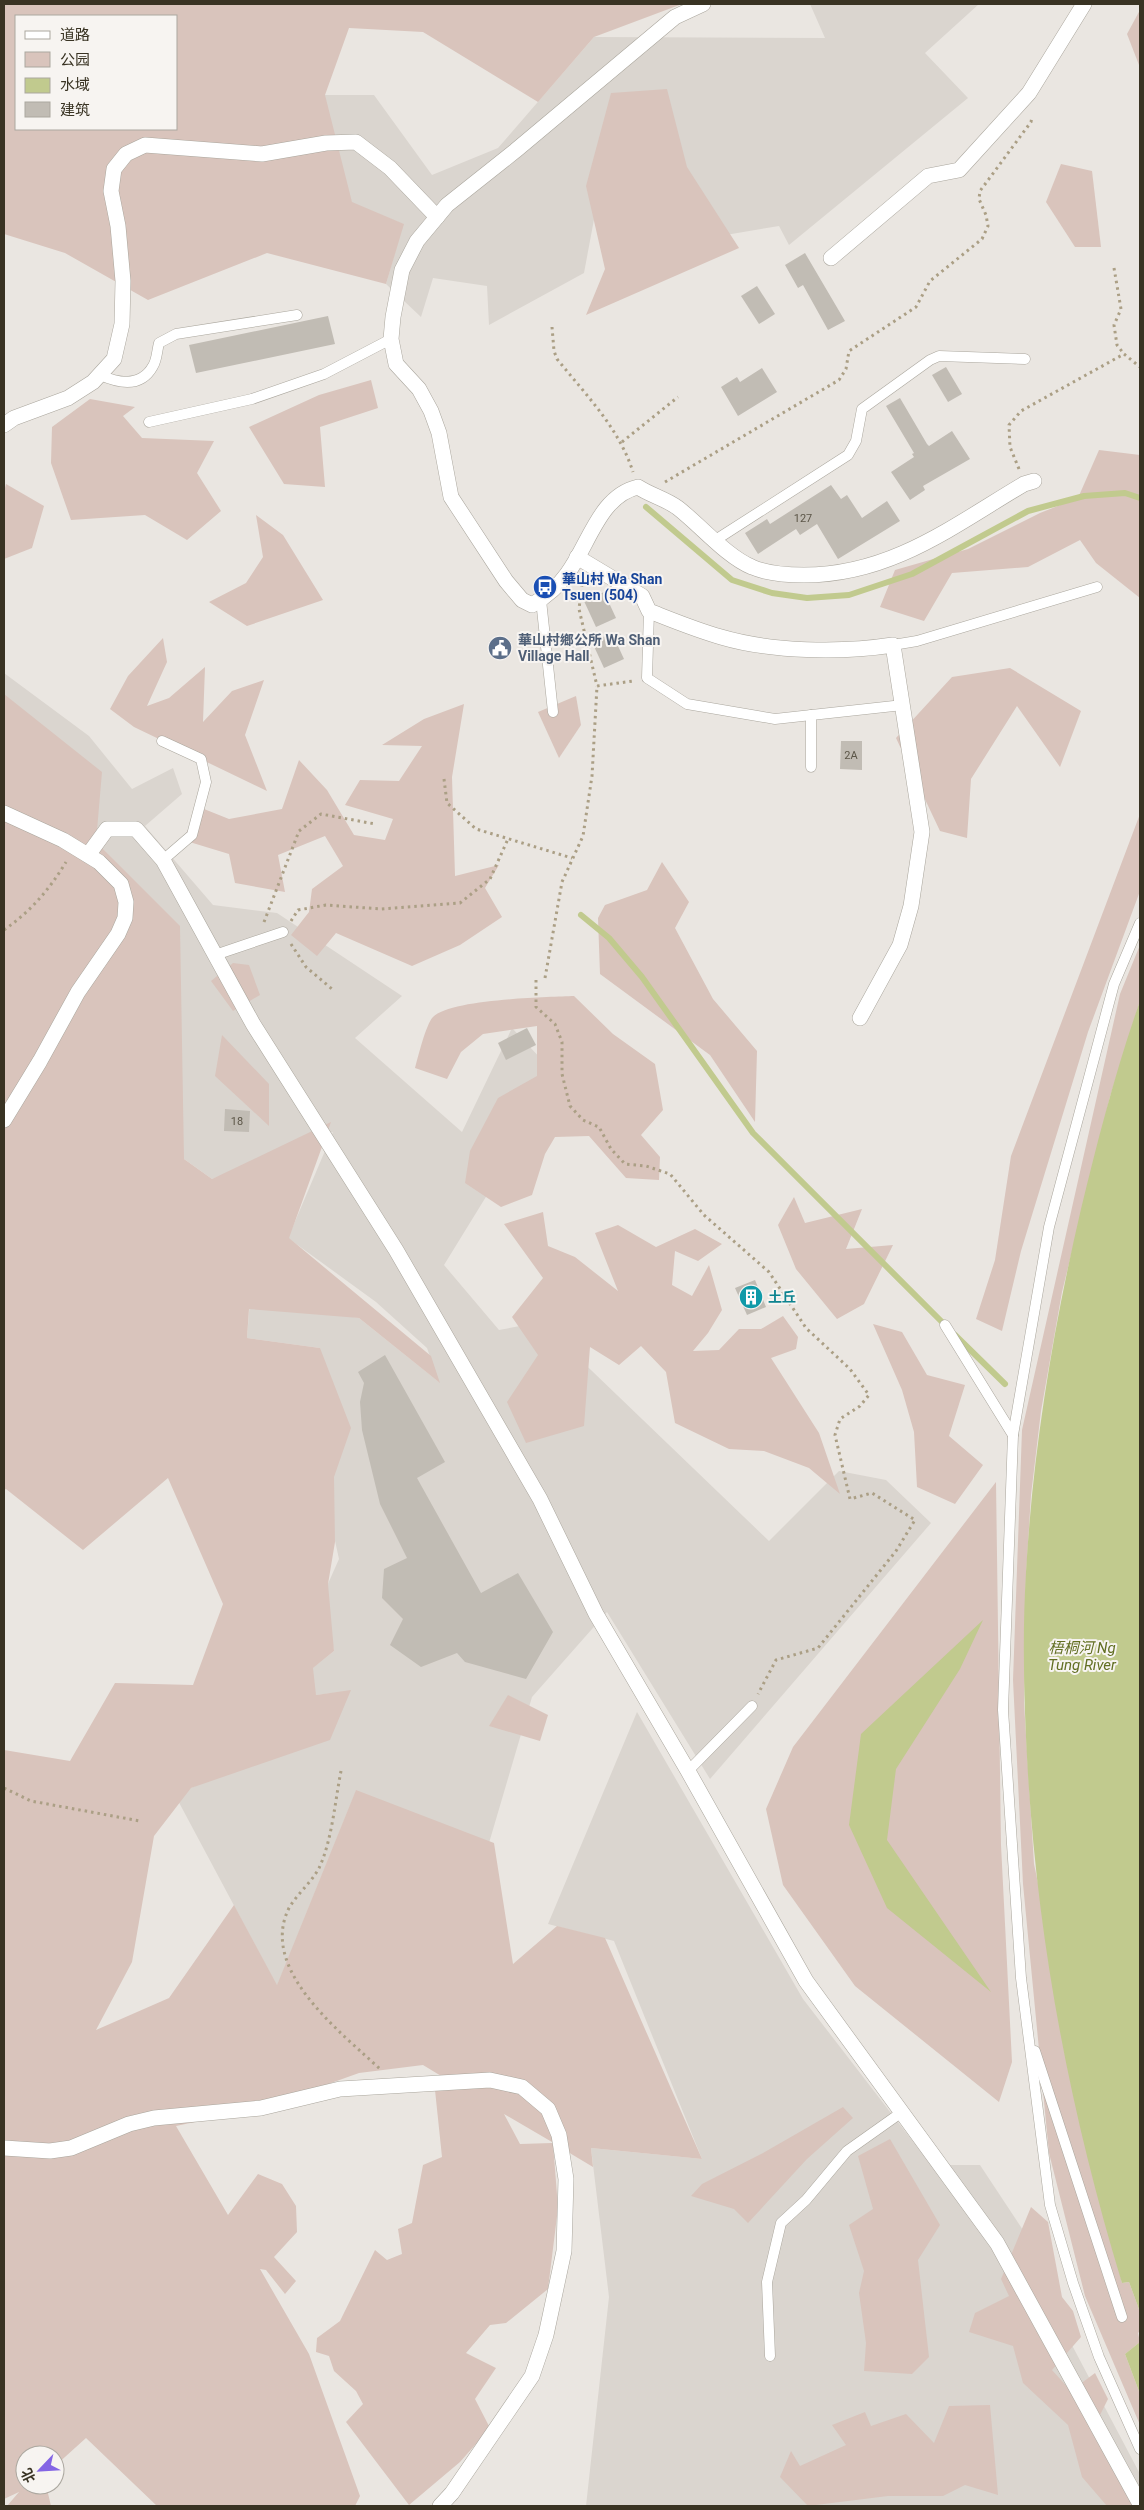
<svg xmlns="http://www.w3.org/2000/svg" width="1144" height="2510" font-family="Roboto,'Noto Sans SC',sans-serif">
<rect width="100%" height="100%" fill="#eae6e1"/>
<g fill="#dad5cf">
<polygon points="810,4 979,4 925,53 968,98 789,245 779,226 696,240 638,220 674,116 614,112 584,273 489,325 487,286 433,278 421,317 386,284 403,224 352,203 317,95 374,95 432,175 498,148 594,37 825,38"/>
<polygon points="4,673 89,736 132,789 173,768 182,794 145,826 213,905 277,913 402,996 355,1038 462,1132 512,1028 559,1078 444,1265 499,1330 541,1322 769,1541 839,1471 886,1480 931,1523 710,1779 607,1612 532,1697 489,1843 356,1791 277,1986 175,1795 319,1731 350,1691 316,1695 305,1674 334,1651 323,1595 339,1559 322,1481 320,1348 247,1338 250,1300 359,1318 439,1382 427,1348 376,1302 288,1238 333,1132 212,1179 173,1151 121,868 96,842 4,708"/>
<polygon points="637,1712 803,1999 931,2165 980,2165 1046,2265 1055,2313 1140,2474 1140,2506 586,2506 609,2297 591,2148 702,2159 614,1941 548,1924"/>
</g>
<g fill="#d9c4bc" fill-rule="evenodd">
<path d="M 4,4 L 682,4 L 594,37 L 538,102 L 423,32 L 349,28 L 325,95 L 352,202 L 404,224 L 386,284 L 267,253 L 148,300 L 65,253 L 4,234 ZM 16,16 L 176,16 L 176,129 L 16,129 Z"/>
<polygon points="1140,10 1140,64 1139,65 1127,34"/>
<polygon points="667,89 687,167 739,248 586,315 605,269 586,186 611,93"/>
<polygon points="1061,164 1092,171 1101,247 1075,247 1046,202"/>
<polygon points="371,380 378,408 320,427 325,487 284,484 249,427 319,395"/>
<polygon points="90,399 135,407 123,416 142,438 214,441 197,473 221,511 187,540 145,515 71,520 51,463 52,427"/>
<polygon points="1099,450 1140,455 1140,598 1096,563 1080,540 1028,567 952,573 924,621 880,607 895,570 968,549 1040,513 1078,498"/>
<polygon points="6,484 44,506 32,548 4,559 4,492"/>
<polygon points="256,515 283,535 323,600 247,626 209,602 246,583 263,557"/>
<polygon points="163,638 167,662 147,706 169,698 205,667 203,722 232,691 264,680 245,735 267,791 134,727 110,709 128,676"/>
<polygon points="1010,668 1081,711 1060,767 1017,706 971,779 967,838 940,831 896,738 952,677"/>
<path d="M 4,694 L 102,772 L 96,842 L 180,926 L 184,1159 L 212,1179 L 331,1122 L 289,1238 L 431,1356 L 440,1383 L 359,1318 L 249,1309 L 247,1338 L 320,1348 L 351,1428 L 334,1477 L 335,1542 L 328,1584 L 334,1651 L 313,1668 L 316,1695 L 351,1690 L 330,1740 L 191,1788 L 154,1836 L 132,1962 L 96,2030 L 169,1998 L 234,1905 L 277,1985 L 356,1790 L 494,1843 L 513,1964 L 557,1926 L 605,1938 L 702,2159 L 591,2148 L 593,2167 L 553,2143 L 558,2208 L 548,2289 L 506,2323 L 490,2325 L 466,2353 L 496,2368 L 475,2399 L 490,2428 L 460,2462 L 409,2505 L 346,2422 L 363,2404 L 356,2391 L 334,2371 L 329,2356 L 316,2352 L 317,2338 L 340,2321 L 375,2250 L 387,2260 L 402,2254 L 398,2229 L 412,2223 L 423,2165 L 442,2157 L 435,2090 L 461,2088 L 423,2065 L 359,2073 L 261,2108 L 176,2126 L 228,2215 L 258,2174 L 282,2184 L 296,2206 L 297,2232 L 274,2257 L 296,2281 L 285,2294 L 266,2270 L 260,2269 L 309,2354 L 360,2496 L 355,2506 L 157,2506 L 86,2438 L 55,2466 L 55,2455 L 25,2455 L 25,2485 L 47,2489 L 51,2506 L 7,2506 L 19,2492 L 4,2499 L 4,2146 L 35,2144 L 4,2140 L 4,1750 L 70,1761 L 115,1683 L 193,1685 L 223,1604 L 168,1478 L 83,1550 L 6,1489 L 4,1490 ZM 504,2114 L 552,2142 L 552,2143 L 520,2144 Z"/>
<polygon points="576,696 581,725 559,758 538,712"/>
<polygon points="464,704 452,777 455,876 499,865 485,888 502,917 460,945 412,966 336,933 317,956 291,935 309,912 312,889 343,866 325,836 278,855 285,892 235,883 229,854 183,840 199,807 229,819 282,809 299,760 327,790 354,835 385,840 393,819 345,805 360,780 399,781 422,746 382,745 424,719"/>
<polygon points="1140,814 1140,891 1088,1032 1021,1251 1002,1331 976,1319 995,1260 1011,1156"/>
<polygon points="662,862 689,902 675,928 713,999 757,1051 755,1122 710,1055 600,974 598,918 605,905 647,890"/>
<polygon points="1140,945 1140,1001 1110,1097 1062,1292 1041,1411 1031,1495 1026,1576 1024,1703 1034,1864 1122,2283 1129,2282 1140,2312 1140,2331 1138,2333 1140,2342 1125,2354 1140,2394 1140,2425 1085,2296 1049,2153 1023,1884 1013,1680 1022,1430 1120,994"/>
<polygon points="233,963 249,965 260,995 233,1011 211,981"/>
<path d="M 574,996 L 613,1034 L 655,1064 L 663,1110 L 641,1135 L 660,1157 L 659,1180 L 626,1178 L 589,1136 L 555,1137 L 545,1154 L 532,1195 L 501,1207 L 465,1183 L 470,1151 L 498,1098 L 537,1076 L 537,1026 L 483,1034 L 461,1052 L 447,1079 L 415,1068 C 418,1057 426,1024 433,1017 C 450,999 547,997 574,996 Z"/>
<polygon points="222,1035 269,1084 269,1126 215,1076"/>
<polygon points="794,1197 805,1223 862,1209 846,1249 893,1245 864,1304 837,1319 796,1269 778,1225"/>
<polygon points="543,1212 548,1246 575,1257 618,1291 595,1233 618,1225 656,1247 695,1229 722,1244 698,1261 675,1251 672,1285 692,1296 709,1265 722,1310 708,1333 693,1351 719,1350 739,1329 761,1329 783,1316 798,1337 796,1349 771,1358 819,1433 840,1494 809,1468 764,1451 729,1449 675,1423 666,1372 641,1346 619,1365 590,1347 584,1426 526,1443 507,1402 538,1355 512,1317 543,1278 504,1224"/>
<polygon points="873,1324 902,1332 927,1375 965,1385 949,1436 983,1465 955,1504 917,1487 914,1432 902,1390"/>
<polygon points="996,1482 1001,1845 1012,2062 999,2102 855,1986 783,1885 766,1809 793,1747"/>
<polygon points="508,1695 548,1715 540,1741 489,1726"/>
<polygon points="843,2107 853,2118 807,2159 748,2223 734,2209 691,2196 702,2184 763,2153"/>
<polygon points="890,2139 940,2225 918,2260 929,2357 912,2374 864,2371 866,2343 859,2293 864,2271 849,2225 873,2209 858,2156"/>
<polygon points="1031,2207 1048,2222 1062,2297 1073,2311 1081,2337 1052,2370 1071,2391 1095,2373 1108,2399 1099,2417 1140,2506 1107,2506 1082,2477 1068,2425 1023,2383 1013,2346 969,2332 975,2313 1009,2296 1001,2279"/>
<polygon points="990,2405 998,2495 965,2485 943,2496 888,2496 808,2506 780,2477 791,2451 800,2466 846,2445 832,2425 865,2412 871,2426 906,2414 934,2443 949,2406"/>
</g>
<g fill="#c1ca8e">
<path d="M 1140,1001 L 1140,2312 L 1129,2282 L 1122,2283 C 1071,2115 1039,1950 1028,1775 C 1024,1707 1022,1639 1026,1572 C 1033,1449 1053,1329 1081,1209 C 1098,1139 1116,1069 1140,1001 Z"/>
<polygon points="983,1620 960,1669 896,1769 887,1840 991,1992 887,1908 849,1825 861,1734"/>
<polygon points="1140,2342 1140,2394 1125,2354"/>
</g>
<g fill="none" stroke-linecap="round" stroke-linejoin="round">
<g stroke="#c1ca8e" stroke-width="6">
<polyline points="646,507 732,580 772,593 807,598 849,595 912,574 1028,511 1084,496 1125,493 1140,498"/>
<polyline points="581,915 609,938 642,977 753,1133 946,1326"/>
<polyline points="955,1335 1005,1384"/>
</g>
</g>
<g fill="#c1bcb4">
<polygon points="805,253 845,321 828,330 803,285 798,288 785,265"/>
<polygon points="757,286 775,314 759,324 741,296"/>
<polygon points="328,316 335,344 196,373 189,345"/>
<polygon points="946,367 962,394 948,402 932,375"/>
<polygon points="762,368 777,392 738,416 721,387 737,377 740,382"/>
<polygon points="900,398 927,444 929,446 952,431 970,459 923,486 925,490 910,500 891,472 914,457 912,454 914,453 886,406"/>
<polygon points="831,485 841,499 847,495 862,518 887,501 900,521 838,559 817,524 800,535 796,529 758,554 745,533 767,519 770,524"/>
<polygon points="604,592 616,618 596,627 584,601"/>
<polygon points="612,633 624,659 604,668 592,642"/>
<polygon points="841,741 862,741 862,770 840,769"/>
<polygon points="527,1028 536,1045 506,1060 498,1043"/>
<polygon points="225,1109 250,1111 249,1132 224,1131"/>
<polygon points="755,1280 766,1307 747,1315 735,1288"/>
<polygon points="385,1355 445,1462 417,1478 481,1593 518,1573 553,1632 526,1679 465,1662 457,1653 421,1667 390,1645 403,1619 382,1598 384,1569 407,1558 380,1504 362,1430 360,1402 364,1383 358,1372"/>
</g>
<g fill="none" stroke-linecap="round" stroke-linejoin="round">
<g stroke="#aaa69d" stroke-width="11">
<g id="lane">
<path d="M 100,375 C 118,383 141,388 153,366 C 157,360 157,350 159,343 L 176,334 L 297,315"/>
<polyline points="149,422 252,399 324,374 391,339"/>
<polyline points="714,541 848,455 856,441 862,409 930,360 939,356 1025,359"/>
<polyline points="541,600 553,712"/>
<polyline points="649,611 647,678 687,704 775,719 903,705"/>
<polyline points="893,645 917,641 1097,587"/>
<polyline points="162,741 201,759 206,782 192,835 163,860"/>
<polyline points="811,767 811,715"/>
<polyline points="1140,923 1114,984 1049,1227 1013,1435 1003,1710 1021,1978 1050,2205 1073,2283 1099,2357 1140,2449"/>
<polyline points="215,955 283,932"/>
<polyline points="945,1325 1013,1435"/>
<polyline points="688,1771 752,1706"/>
<polyline points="1035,2051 1122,2317"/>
<polyline points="770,2356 767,2282 781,2223 806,2200 847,2151 902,2112"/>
</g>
</g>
<g stroke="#aaa69d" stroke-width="16">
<g id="street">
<path d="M 703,4 L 675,17 L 515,151 L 447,205 L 417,241 L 402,270 L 393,317 L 391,339 L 396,364 L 419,389 L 431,411 L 439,433 L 451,497 L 506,581 L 522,600 L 532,605 C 545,597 558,587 567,574 C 589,545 599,496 638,487 C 650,495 666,499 678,508 C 700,525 727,557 752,567 C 768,574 787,575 804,575 C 891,575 953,526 1024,484 L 1034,481"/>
<polyline points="831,258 928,176 959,170 1029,93 1084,4"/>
<polyline points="4,425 14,418 68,398 93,382 114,359 122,324 123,281 118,226 111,191 114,169 126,154 145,145 262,154 326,143 356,142 390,168 437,217"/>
<path d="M 577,557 L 642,596 L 649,611 C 672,620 696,630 721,637 C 772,652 841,653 893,645 L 922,832 L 911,906 L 900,945 L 860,1018"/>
<polyline points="4,813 63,840 99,862 121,884 126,902 125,918 118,934 78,992 40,1061 4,1120"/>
<polyline points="88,855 107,829 136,829 163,860 253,1024 396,1250 540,1499 596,1614 688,1771 806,1981 997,2243 1140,2504"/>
<polyline points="4,2148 50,2151 71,2148 129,2124 154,2118 261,2108 340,2089 490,2080 522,2087 548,2109 559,2135 566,2179 564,2251 546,2335 532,2376 452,2493 440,2506"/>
</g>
</g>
<g stroke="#ab9f85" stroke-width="3" stroke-dasharray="2.5 4" stroke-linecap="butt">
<polyline points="1114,268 1121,309 1114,325 1117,345 1124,354"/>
<path d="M 552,327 L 554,351 L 557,359 C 586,395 619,428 633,472"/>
<polyline points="622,442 678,397"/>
<polyline points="1019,469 1010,447 1009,425 1021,411 1124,354 1140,367"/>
<polyline points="665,482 839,380 846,369 849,351 916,307 930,281 982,239 988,226 986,215 979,199 980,191 1031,122 1032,117"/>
<polyline points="582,584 579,609 597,686"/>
<polyline points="444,779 447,803 476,829 572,858"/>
<polyline points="291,921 298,910 326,905 381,909 460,903 490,879 508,839"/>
<polyline points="264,922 299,831 321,814 375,824"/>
<path d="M 4,930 C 31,911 49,890 66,862"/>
<polyline points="291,944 306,967 332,989"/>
<polyline points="545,978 562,882 583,836 592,776 597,686 633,681"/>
<polyline points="536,980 536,1007 555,1024 562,1042 562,1074 570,1106 583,1120 599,1127 611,1149 625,1164 646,1166 670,1174 704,1215 769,1272 806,1328 850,1369 869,1395 860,1406 840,1419 835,1435 850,1499 872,1493 915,1520 896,1551 818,1648 776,1660 758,1694"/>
<path d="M 341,1771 C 335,1801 332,1841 319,1868 C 311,1883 297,1894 289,1908 C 258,1970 342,2033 380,2069"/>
<polyline points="4,1788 31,1801 140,1821"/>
</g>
<use href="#lane" stroke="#fff" stroke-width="10"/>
<use href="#street" stroke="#fff" stroke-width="15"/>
</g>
<defs>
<g id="bus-disc" transform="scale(1.25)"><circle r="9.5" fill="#1a4fb4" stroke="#f7f4f1"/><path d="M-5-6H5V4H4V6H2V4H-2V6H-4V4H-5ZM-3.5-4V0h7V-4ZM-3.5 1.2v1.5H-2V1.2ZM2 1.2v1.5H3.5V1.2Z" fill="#fff"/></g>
<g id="civic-disc" transform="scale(1.25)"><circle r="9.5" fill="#5c6f8a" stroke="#f7f4f1"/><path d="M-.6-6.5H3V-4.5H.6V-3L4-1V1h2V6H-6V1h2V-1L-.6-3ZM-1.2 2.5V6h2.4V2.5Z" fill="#fff"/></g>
<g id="building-disc" transform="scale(1.25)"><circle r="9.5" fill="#0f9aa8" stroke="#f7f4f1"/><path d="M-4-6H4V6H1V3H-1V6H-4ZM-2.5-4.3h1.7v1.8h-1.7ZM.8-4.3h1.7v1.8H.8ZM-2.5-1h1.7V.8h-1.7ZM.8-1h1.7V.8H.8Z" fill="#fff"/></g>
</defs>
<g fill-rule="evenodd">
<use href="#bus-disc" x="545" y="587"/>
<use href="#civic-disc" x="500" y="648"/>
<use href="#building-disc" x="751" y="1297"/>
</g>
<g text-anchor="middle" stroke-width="4" stroke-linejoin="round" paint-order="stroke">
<g font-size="11" fill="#5b5547">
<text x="803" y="522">127</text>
<text x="851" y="759">2A</text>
<text x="237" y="1125">18</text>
</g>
<g font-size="14" font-weight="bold" fill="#164399" stroke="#f7f4f1" text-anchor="start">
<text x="562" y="584">華山村 Wa Shan<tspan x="562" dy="16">Tsuen (504)</tspan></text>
</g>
<g font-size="14" font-weight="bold" fill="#4e5e75" stroke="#f7f4f1" text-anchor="start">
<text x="518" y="645">華山村鄉公所 Wa Shan<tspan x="518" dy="16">Village Hall</tspan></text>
</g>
<g font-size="14" font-weight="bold" fill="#0d838f" stroke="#f7f4f1" text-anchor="start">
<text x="768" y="1302">土丘</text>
</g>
<g font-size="15" font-style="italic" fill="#626f23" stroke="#f7f4f1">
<text x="1082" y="1653">梧桐河 Ng<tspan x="1082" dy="17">Tung River</tspan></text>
</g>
</g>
<rect width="1144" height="2510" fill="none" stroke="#393323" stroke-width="10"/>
<rect x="15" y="15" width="162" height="115" fill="#f7f4f1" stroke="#aba79f"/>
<rect x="25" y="31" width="25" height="8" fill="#ffffff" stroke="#aba79f"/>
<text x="60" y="40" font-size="15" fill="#393323">道路</text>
<rect x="25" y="52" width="25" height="15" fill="#d9c4bc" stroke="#aba79f"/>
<text x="60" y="65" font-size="15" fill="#393323">公园</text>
<rect x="25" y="78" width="25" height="15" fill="#c1ca8e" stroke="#aba79f"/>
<text x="60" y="90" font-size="15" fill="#393323">水域</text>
<rect x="25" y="102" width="25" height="15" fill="#c1bcb4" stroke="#aba79f"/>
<text x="60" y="115" font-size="15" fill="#393323">建筑</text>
<g transform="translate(40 2470) rotate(245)"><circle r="24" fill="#f7f4f1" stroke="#aba79f"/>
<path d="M0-4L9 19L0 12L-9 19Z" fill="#8465e4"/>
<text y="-8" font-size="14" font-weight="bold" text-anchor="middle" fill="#393323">北</text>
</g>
</svg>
